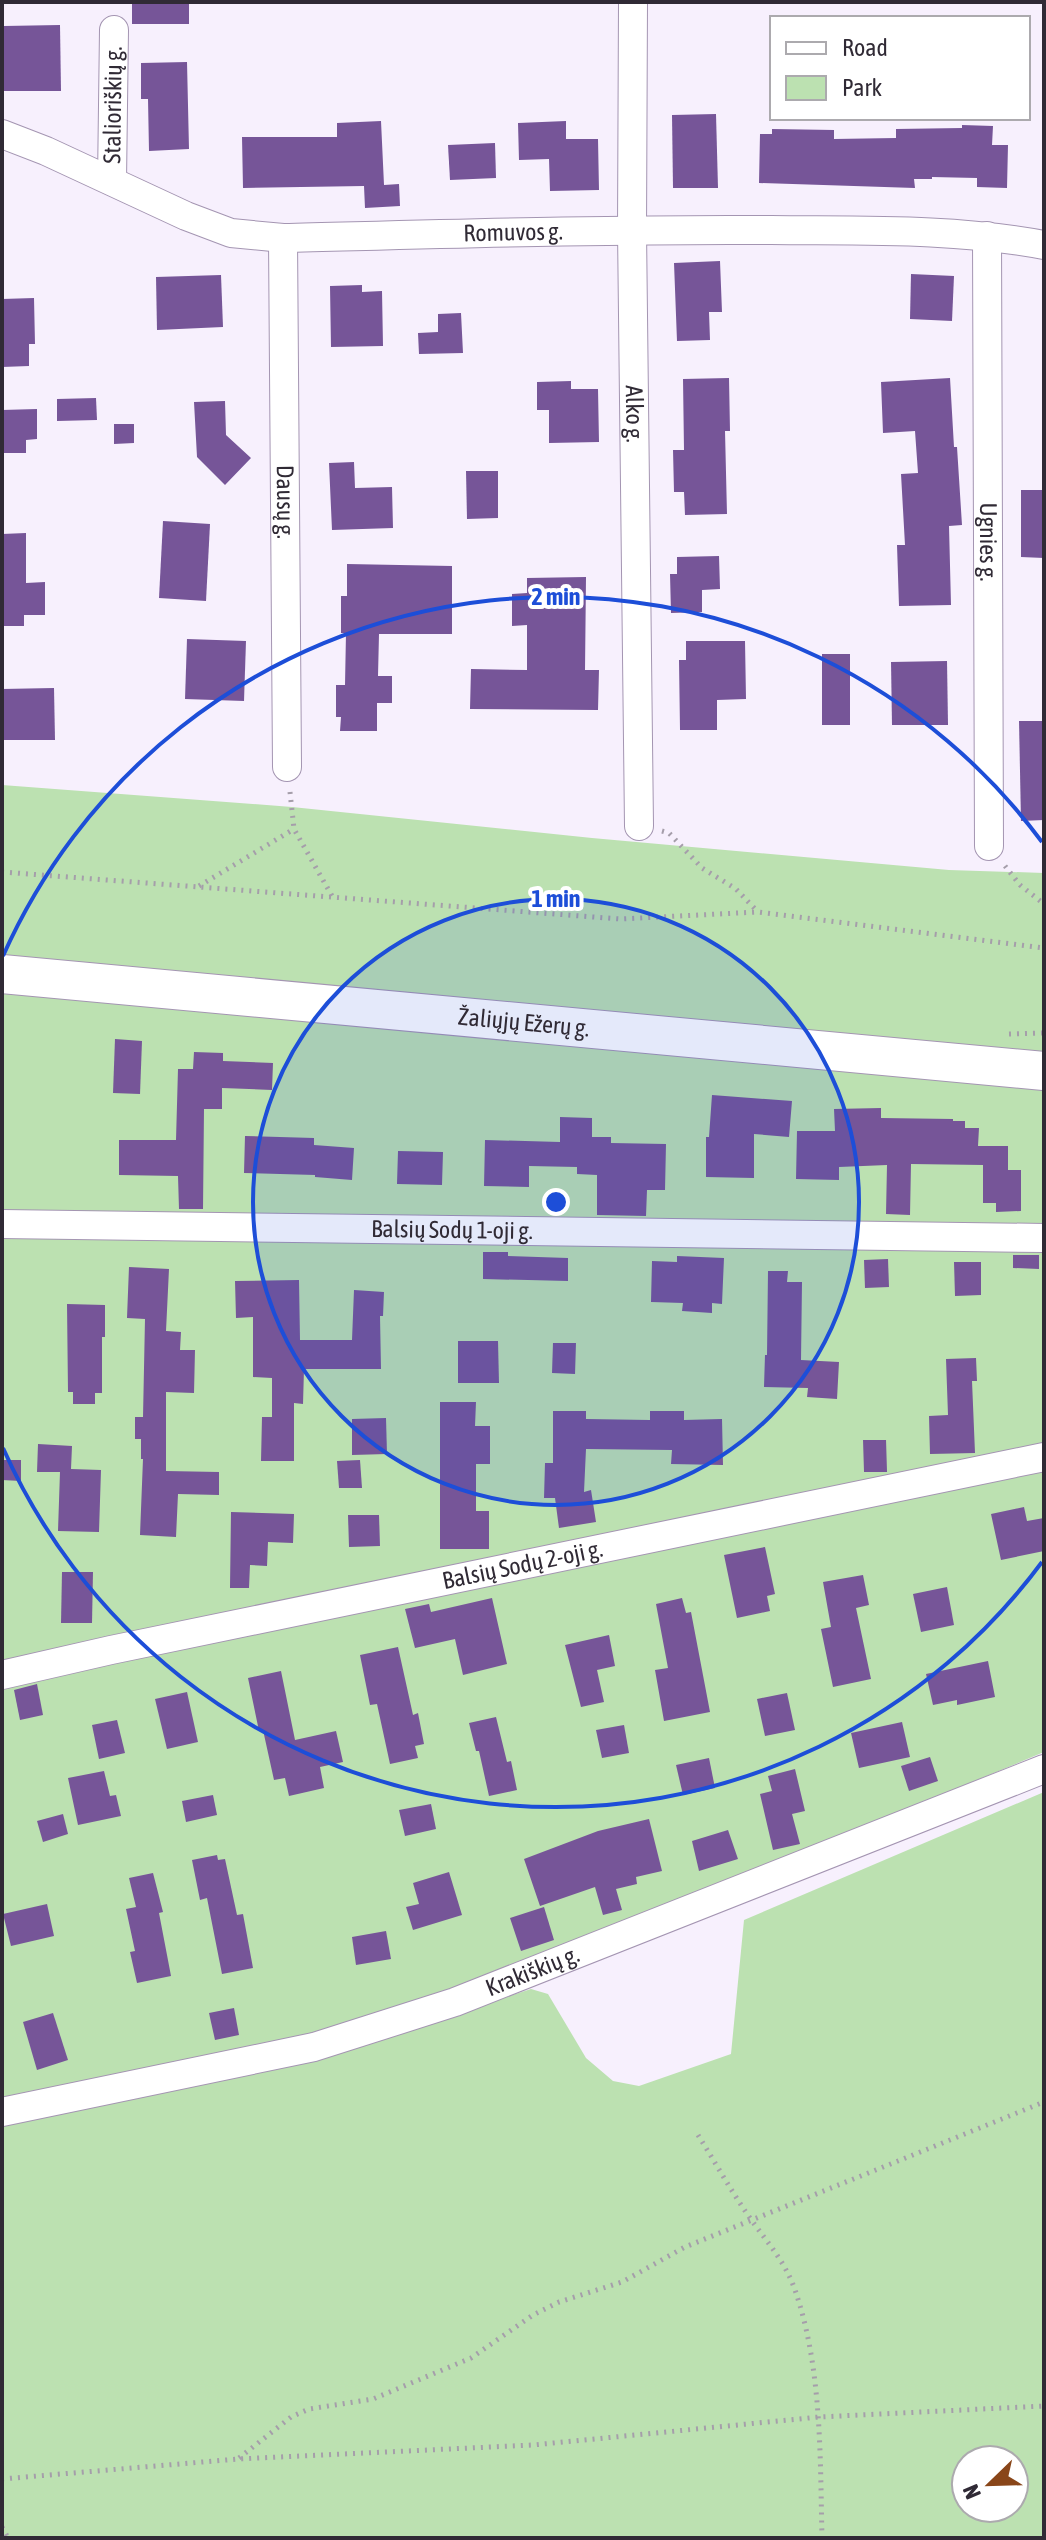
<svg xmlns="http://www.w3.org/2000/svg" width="1046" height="2540" font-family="'Asap Condensed',sans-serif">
<rect width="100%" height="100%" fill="#f7f0fd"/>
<g fill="#bce1b1" fill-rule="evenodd">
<polygon points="2,785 292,807 592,838 949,870 1044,873 1044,1055 2,962"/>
<polygon points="2,990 1044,1081 1044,1752 853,1832 386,2014 281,2044 2,2098"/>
<path d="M 1044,1792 L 1044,2538 L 2,2538 L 2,2124 L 355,2047 L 531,1989 L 548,1994 L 586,2058 L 613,2081 L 639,2086 L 731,2054 L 744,1920 ZM 966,2460 L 1014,2460 L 1014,2508 L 966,2508 Z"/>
</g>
<g fill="#765598">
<rect x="132" y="2" width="57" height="22"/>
<polygon points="60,25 61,91 4,91 4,26"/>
<polygon points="187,62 189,149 149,151 148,99 141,99 141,63"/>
<polygon points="716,114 718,188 673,188 672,115"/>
<polygon points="381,121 384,185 399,184 400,206 365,208 364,186 243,188 242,137 337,137 337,123"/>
<polygon points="566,121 566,139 598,139 599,190 550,191 549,159 519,160 518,123"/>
<polygon points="962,125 993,126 992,145 1008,145 1007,188 977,187 977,178 932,177 932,179 914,179 915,188 759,183 760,134 772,134 772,129 834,130 834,139 896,138 896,129 962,128"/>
<polygon points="495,143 496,178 450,180 448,145"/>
<polygon points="720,261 722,312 709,312 710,340 677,341 674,263"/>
<polygon points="911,274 954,276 952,321 910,319"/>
<polygon points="221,275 223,327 157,330 156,277"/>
<polygon points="362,285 362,292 382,291 383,346 331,347 330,286"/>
<polygon points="34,298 35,344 29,344 29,366 2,367 2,299"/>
<polygon points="461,313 463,353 419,354 418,333 438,332 438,314"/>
<polygon points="729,378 730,431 725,431 727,514 685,515 684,492 674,492 673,450 684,450 683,379"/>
<polygon points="950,378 954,447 957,447 962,525 949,526 951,605 899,606 897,545 905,545 901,474 918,473 915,431 883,433 881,382"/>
<polygon points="571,381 571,389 598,389 599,442 549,443 549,410 537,410 537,382"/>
<polygon points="96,398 97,420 57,421 57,399"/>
<polygon points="225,401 226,435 251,458 225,485 197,457 194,402"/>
<polygon points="37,409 37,439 26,440 26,453 2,453 2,410"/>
<polygon points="114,424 134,424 134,443 114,444"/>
<polygon points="354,462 355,488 392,487 393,528 332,530 329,463"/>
<polygon points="466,471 498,471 498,518 467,519"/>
<polygon points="1021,490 1044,490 1044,558 1021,557"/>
<polygon points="163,521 210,524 206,601 159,598"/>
<polygon points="26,533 26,583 45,582 45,615 24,615 24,626 2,626 2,534"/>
<polygon points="719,556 720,589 702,590 702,612 671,613 670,574 677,574 677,557"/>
<polygon points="347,564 452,566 452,634 379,634 378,676 392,676 392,703 377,703 377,731 340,731 341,717 336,717 336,685 345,685 346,633 341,633 341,596 347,596"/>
<polygon points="586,577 585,670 599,670 598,710 470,709 471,669 527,670 527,625 512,626 512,594 527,593 527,578"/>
<polygon points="187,639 246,641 244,701 185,699"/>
<polygon points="686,641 745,641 746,699 717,700 717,730 680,730 679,660 686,660"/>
<rect x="822" y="654" width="28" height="71"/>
<polygon points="947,661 948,725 892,725 891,662"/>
<polygon points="54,688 55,740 2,740 2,689"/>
<polygon points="1019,721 1044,721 1044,820 1021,821"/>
<polygon points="115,1039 142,1041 140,1094 113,1093"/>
<polygon points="194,1052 223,1053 223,1061 273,1063 272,1090 222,1088 222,1109 204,1109 203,1209 179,1209 178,1176 119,1175 119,1140 176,1140 178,1069 193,1069"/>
<polygon points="712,1095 792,1101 789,1137 754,1134 754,1178 706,1177 706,1137 709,1137"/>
<polygon points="881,1108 881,1118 953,1119 953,1121 965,1121 965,1128 979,1128 978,1146 1008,1146 1008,1170 1021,1170 1021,1211 996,1212 996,1203 983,1203 983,1165 911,1164 910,1215 886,1214 887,1165 839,1167 839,1180 796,1179 797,1131 835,1131 834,1109"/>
<polygon points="560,1117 592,1118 592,1137 611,1137 611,1143 666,1144 665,1190 647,1190 646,1216 597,1215 597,1175 577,1174 577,1167 529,1166 529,1187 484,1186 485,1140 560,1142"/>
<polygon points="245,1136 314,1138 314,1145 354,1148 352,1180 315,1177 315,1175 244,1173"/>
<polygon points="398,1151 443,1152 442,1185 397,1184"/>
<polygon points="483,1252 508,1252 508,1256 568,1258 568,1281 483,1279"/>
<polygon points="1013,1255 1039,1255 1039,1269 1013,1268"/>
<polygon points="677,1256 724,1258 722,1304 712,1303 712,1313 682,1311 683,1303 651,1302 652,1261 677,1262"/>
<polygon points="888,1259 889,1287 865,1288 864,1260"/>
<polygon points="954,1262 981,1262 981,1295 955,1296"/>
<polygon points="129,1267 169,1269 166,1331 181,1332 180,1350 195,1350 194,1393 166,1392 166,1471 219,1472 219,1495 178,1494 176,1537 140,1535 143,1459 141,1459 141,1439 135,1439 135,1417 143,1417 145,1319 127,1318"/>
<polygon points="768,1271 788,1271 787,1282 802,1282 801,1360 839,1362 837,1399 807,1397 808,1388 764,1387 765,1355 767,1355"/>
<polygon points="299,1280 300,1340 352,1340 354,1290 384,1292 383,1316 380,1316 381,1369 304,1369 303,1404 294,1403 294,1461 261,1461 262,1417 272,1417 272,1378 253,1377 253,1317 236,1318 235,1281"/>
<polygon points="67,1304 105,1305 105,1337 102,1337 102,1393 95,1393 95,1404 73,1404 73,1392 68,1392"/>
<polygon points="458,1341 498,1341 499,1383 458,1383"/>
<polygon points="553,1343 576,1343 575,1374 552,1373"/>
<polygon points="976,1358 977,1381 972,1381 975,1453 930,1454 929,1416 948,1415 946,1359"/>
<polygon points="440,1402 476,1402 475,1426 490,1426 490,1464 476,1464 476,1511 489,1511 489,1549 440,1549"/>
<polygon points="553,1411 586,1411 586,1419 650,1420 650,1411 684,1411 684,1420 722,1419 723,1465 671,1464 672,1450 586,1449 584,1492 591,1490 596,1522 559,1528 555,1498 544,1498 545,1463 553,1463"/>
<polygon points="386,1418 387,1454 352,1455 352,1419"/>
<polygon points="863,1440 886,1440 887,1472 864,1472"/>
<polygon points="38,1444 72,1446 71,1469 101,1470 99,1532 58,1531 60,1472 37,1472"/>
<polygon points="2,1460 21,1460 21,1481 2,1480"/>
<polygon points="360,1460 362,1488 339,1488 337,1461"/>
<polygon points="1024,1507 1027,1521 1044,1518 1044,1551 1001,1560 991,1514"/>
<polygon points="231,1512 294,1514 293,1543 268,1542 267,1566 250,1565 249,1588 230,1588"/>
<polygon points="348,1515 379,1515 380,1546 349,1547"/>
<polygon points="765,1547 775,1594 767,1596 770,1611 737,1618 724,1555"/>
<polygon points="62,1572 93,1572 92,1623 61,1623"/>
<polygon points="863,1575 869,1605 856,1608 871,1679 833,1687 821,1629 831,1627 823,1582"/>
<polygon points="947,1587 954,1625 921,1632 913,1594"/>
<polygon points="492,1598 507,1664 463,1675 455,1639 415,1648 405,1609 429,1604 431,1612"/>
<polygon points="682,1598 686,1613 691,1612 710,1712 664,1721 655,1670 668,1668 656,1604"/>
<polygon points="609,1635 615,1666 597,1670 604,1702 581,1707 565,1645"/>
<polygon points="398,1647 413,1715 418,1713 424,1744 415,1746 418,1758 390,1764 377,1704 370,1705 360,1655"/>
<polygon points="988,1661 995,1697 957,1705 957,1700 933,1705 926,1674"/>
<polygon points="281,1671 295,1740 336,1731 343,1762 320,1767 324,1788 289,1796 285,1778 274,1780 263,1730 259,1731 248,1678"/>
<polygon points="37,1684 43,1715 20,1720 14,1690"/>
<polygon points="187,1692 198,1742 167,1749 155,1699"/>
<polygon points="787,1693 795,1730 765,1736 757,1699"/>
<polygon points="496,1717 507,1762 511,1761 517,1790 489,1796 479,1751 476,1751 469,1723"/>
<polygon points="117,1720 125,1753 99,1759 92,1725"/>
<polygon points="902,1722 910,1757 859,1768 851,1733"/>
<polygon points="624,1725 629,1753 602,1758 596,1730"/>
<polygon points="930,1757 938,1781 909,1791 901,1766"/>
<polygon points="709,1758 715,1788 683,1795 676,1765"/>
<polygon points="795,1769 805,1811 792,1814 800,1844 773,1850 760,1794 772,1791 768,1776"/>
<polygon points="104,1771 110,1796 116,1795 121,1816 78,1825 68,1778"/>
<polygon points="213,1795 217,1815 186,1822 182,1801"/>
<polygon points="431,1804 436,1829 405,1836 399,1810"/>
<polygon points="63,1814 68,1834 43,1842 37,1821"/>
<polygon points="649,1819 662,1871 636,1877 637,1884 616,1889 622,1910 603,1915 595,1887 540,1906 524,1859 598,1831"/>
<polygon points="728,1830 738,1859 699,1871 692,1841"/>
<polygon points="217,1855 218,1860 225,1859 237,1915 243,1914 253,1968 222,1974 207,1898 200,1900 192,1860"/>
<polygon points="449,1872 462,1915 413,1930 406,1907 419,1904 413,1883"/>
<polygon points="153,1873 163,1912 159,1913 171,1976 137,1983 130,1952 135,1951 126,1909 136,1907 129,1878"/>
<polygon points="47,1904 54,1936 11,1946 3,1914"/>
<polygon points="544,1907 554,1940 521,1951 510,1918"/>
<polygon points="386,1931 391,1959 356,1965 352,1937"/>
<polygon points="234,2008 239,2035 215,2040 209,2013"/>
<polygon points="53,2013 68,2060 37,2070 23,2022"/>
</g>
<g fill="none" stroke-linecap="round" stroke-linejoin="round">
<g stroke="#a495b2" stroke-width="30">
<g id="minor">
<path id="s1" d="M 633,2 L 632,230 L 639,826"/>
<path id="s2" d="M 2,134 L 46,151 L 186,216 L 231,233 L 283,238 C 446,234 608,229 771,230 C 862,231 954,228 1044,245"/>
<path id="s3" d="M 112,181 L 114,30"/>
<path id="s4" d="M 987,236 L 989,846"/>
<path id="s5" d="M 283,238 L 287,767"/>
<path id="s6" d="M 2,1224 L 1044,1238"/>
<path id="s7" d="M 2,1675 L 111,1650 L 1044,1457"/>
<path id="s8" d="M 2,2112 L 314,2047 L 455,2002 L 1044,1769"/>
</g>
</g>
<g stroke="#a495b2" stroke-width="40">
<g id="secondary">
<path id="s9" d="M 2,974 L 1044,1071"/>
</g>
</g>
<g stroke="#a59eaa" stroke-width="5" stroke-dasharray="2 6" stroke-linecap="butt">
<polyline points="290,792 294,829 332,896"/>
<polyline points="662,831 669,833 702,868 736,889 757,911"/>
<polyline points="1005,866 1020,885 1044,904"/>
<polyline points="2,872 620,919 758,912 1044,948"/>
<polyline points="199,886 294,829"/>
<polyline points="1009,1034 1044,1033"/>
<path d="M 698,2135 C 715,2162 731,2191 750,2218 C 766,2241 785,2261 795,2290 C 822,2368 820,2456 822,2538"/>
<polyline points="239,2458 291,2417 309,2409 373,2399 471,2358 533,2315 559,2302 622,2282 685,2247 1044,2102"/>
<polyline points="2,2479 238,2459 533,2445 819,2417 1044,2406"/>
<polyline points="2,2527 8,2538"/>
</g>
<use href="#minor" stroke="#fff" stroke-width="28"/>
<use href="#secondary" stroke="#fff" stroke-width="38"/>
</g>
<circle cx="556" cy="1202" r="303" fill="#1d4ed8" fill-opacity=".12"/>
<g fill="none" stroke="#1d4ed8" stroke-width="4">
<circle cx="556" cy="1202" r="303"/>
<path d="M1042 1562A605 605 0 0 1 3 1448M3 956A605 605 0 0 1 1042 842"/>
</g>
<g text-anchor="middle" stroke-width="8" stroke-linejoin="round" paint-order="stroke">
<g font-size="24" fill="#302a35" stroke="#fff">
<text dy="8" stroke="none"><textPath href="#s3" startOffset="76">Stalioriškių g.</textPath></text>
<text dy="8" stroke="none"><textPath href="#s2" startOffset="532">Romuvos g.</textPath></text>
<text dy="8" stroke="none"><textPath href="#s1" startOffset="412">Alko g.</textPath></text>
<text dy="8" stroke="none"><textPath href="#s5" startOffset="264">Dausų g.</textPath></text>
<text dy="8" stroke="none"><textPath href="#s4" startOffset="306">Ugnies g.</textPath></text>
<text dy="8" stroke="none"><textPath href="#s9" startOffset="524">Žaliųjų Ežerų g.</textPath></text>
<text dy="8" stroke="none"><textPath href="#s6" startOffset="450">Balsių Sodų 1-oji g.</textPath></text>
<text dy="8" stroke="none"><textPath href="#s7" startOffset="532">Balsių Sodų 2-oji g.</textPath></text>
<text dy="8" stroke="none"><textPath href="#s8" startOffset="550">Krakiškių g.</textPath></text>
</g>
</g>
<circle cx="556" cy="1202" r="12" fill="#1d4ed8" stroke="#fff" stroke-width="4"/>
<g font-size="24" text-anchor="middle" font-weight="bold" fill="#1d4ed8" stroke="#fff" stroke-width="8" stroke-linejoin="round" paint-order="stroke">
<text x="556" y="605">2 min</text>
<text x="556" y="907">1 min</text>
</g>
<rect width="1046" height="2540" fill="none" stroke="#302a35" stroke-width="8"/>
<rect x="770" y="16" width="260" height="104" fill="#ffffff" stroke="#acaaae" stroke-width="2"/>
<rect x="786" y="42" width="40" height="12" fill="#ffffff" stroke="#acaaae" stroke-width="2"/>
<text x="842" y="56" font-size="24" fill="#302a35">Road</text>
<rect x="786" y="76" width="40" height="24" fill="#bce1b1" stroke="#acaaae" stroke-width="2"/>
<text x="842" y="96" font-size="24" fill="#302a35">Park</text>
<g transform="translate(990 2484) rotate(247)"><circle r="38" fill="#ffffff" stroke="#acaaae" stroke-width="2"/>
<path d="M0-6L14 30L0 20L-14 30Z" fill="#894619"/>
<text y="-12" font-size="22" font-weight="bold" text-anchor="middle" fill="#302a35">N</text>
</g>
</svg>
